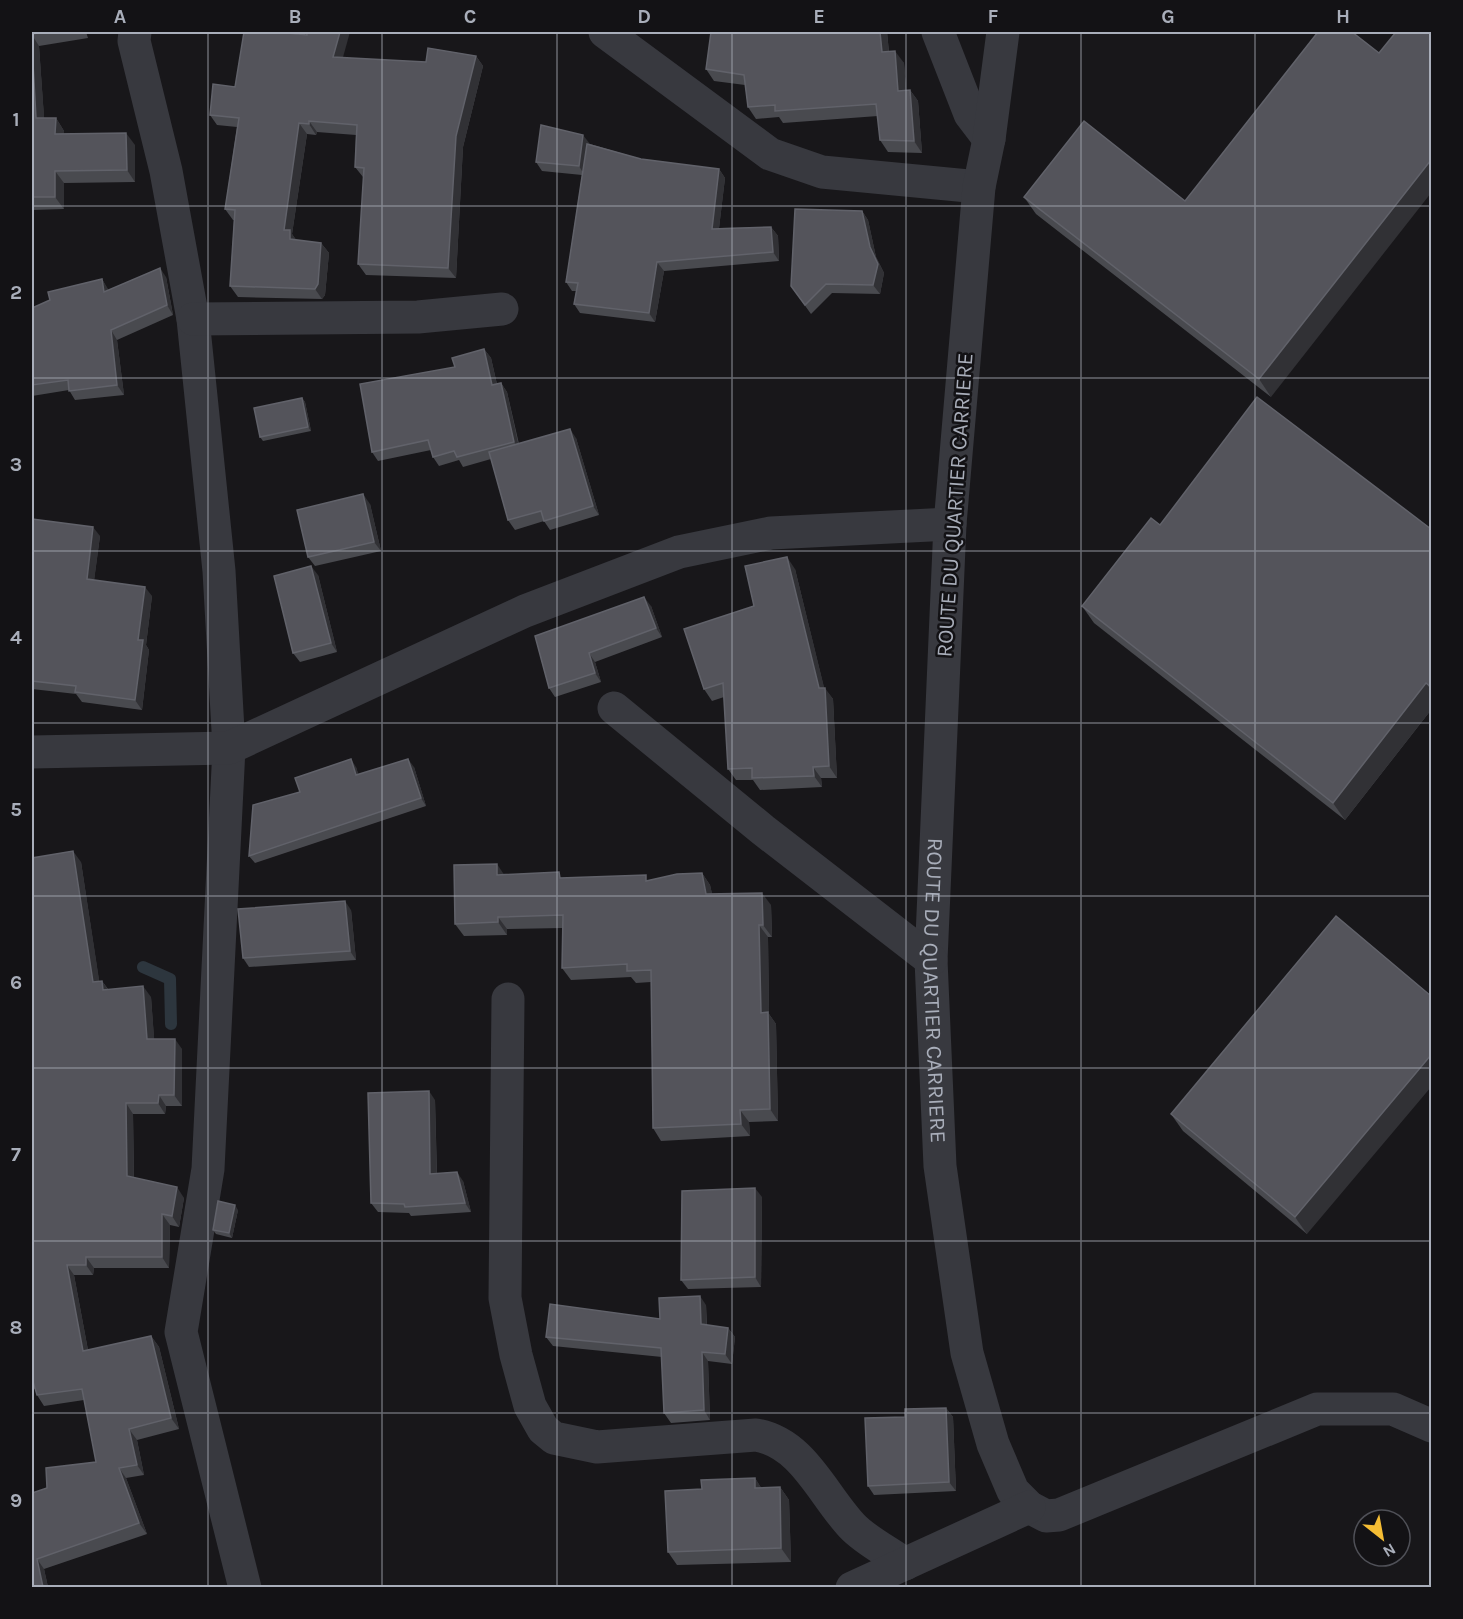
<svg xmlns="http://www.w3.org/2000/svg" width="1463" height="1619" font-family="Karla,sans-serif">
<rect width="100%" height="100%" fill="#18171a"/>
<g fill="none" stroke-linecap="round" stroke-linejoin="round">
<polyline stroke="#2d363e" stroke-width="12" points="143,967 170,979 171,1024"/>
<g stroke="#38393f" stroke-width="33">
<polyline points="135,32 134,41 166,171 193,319 219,571 229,748 208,1169 181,1332 245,1588"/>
<polyline points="605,32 770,154 822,172 979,187"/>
<polyline points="938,32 970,114 989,139"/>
<path id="s1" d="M 1003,32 L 989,139 L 979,187 L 950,524 L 931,960 L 940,1166 L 967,1353 L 993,1444 L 1013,1491 L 1029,1507 L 1046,1516 L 1059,1515 L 1317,1409 L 1393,1409 L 1432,1426"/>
<polyline points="193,319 418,317 502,309"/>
<polyline points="614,708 763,830 931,960"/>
<polyline points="32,752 229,748 525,611 679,552 771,533 950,524"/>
<path d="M 508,999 L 505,1298 L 516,1355 L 530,1406 L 543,1429 L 554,1438 L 597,1447 L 756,1435 C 803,1443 822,1494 852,1526 C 866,1541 889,1552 905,1564"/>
<polyline points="852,1588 1029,1507"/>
</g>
</g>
<g fill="#494a4f">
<polygon points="32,32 86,32 88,38 39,46 44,118 56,118 64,131 64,134 135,145 135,182 64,183 64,209 32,210"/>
<polygon points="711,32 887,32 889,52 904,63 906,90 910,90 918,101 922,153 888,152 880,140 878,116 783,123 779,117 756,119 748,107 745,85 714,81 706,69"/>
<polygon points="476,56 483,66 463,147 456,278 366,275 358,264 364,178 363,177 355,167 356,135 317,132 316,135 307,134 292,234 296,240 321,243 329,253 325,295 322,299 238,297 230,286 234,220 233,220 225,209 237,127 217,125 210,115 235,87 343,58 426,62"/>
<polygon points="590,144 641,159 719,169 725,178 719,228 771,227 778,236 779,261 664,271 655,322 580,313 574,304 576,291 572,291 566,282 582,175 542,171 536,162"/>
<polygon points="1024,197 1185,201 1271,397 1036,214"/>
<polygon points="862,211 868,220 876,257 884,273 880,294 832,293 811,314 791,286"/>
<polygon points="166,277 173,315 117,340 124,395 75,400 69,390 32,396 32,308 102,279 108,290"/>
<polygon points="484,349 491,358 497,384 501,383 507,392 519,444 576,438 599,515 550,530 544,521 515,530 508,520 491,459 463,467 459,460 439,466 433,457 431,450 378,461 372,452 455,367"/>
<polygon points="302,398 305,402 311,431 263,441 260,437"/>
<polygon points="370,504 381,551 315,566 308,557"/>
<polygon points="32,519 100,536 94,580 152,596 146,645 149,650 142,710 82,702 76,694 32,689"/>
<polygon points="1160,525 1431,529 1431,710 1345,820 1094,623 1082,606"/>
<polygon points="795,569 824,688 833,699 837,778 821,778 822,787 760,790 753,780 736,780 728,769 724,697 712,701 704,689 754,606"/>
<polygon points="318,575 337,652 300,662 293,653"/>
<polygon points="651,606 662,637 595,662 601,682 555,697 549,688 535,636"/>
<polygon points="356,767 358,774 414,767 426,806 255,863 249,856 300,792"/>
<polygon points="32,858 81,862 99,981 102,981 108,989 151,997 154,1039 182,1049 182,1106 166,1106 165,1114 133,1114 134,1178 184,1198 179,1227 170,1225 169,1268 94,1268 93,1275 74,1275 88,1350 151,1336 159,1347 179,1429 137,1440 144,1475 126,1478 147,1534 44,1569 48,1587 32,1587 47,1488 96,1462 84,1400 44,1406 37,1395 35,1389 32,1389"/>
<polygon points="702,873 710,885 712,894 771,905 772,937 768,937 769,1014 776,1024 778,1121 749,1122 750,1136 661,1141 653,1128 651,982 636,983 631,977 571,980 562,968 563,928 507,929 507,935 464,936 455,924 504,875 564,878 649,880"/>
<polygon points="351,910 356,960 249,967 243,958"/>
<polygon points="1336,916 1307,1234 1183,1131 1171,1114"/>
<polygon points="435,1100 437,1174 463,1181 471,1212 411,1216 409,1213 378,1212 371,1203"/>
<polygon points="762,1197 761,1287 688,1289 681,1280"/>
<polygon points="238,1210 232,1238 216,1234 213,1230"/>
<polygon points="706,1305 707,1325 728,1328 735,1337 732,1364 708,1361 710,1420 671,1423 664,1413 662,1357 553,1346 546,1337 660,1319"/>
<polygon points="946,1408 953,1417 956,1491 874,1495 868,1486"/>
<polygon points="755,1478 761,1488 780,1487 789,1500 791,1562 677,1565 668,1552 702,1489"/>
</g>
<g fill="#313135">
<polygon points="340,32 350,32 340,68 333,57"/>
<polygon points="880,32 887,32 890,64 882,52"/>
<polygon points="32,35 39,46 45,130 36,118"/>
<polygon points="895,51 904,63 907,102 898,91"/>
<polygon points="476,56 483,66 463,147 456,278 448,268 456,136"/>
<polygon points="910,90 918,101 922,153 914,141"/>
<polygon points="56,118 64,131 64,147 55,134"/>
<polygon points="309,121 317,132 316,135 309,124"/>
<polygon points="299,123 307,134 292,234 297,241 297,249 284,230"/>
<polygon points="126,133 135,145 135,182 127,170"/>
<polygon points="583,135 590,144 585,176 579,166"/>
<polygon points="1431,160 1431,193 1271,397 1259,379"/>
<polygon points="719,169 725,178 718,237 712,229"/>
<polygon points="55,171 64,183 64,209 55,197"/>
<polygon points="862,211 868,220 876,257 884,273 880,294 873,285 870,247"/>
<polygon points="771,227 778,236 779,261 773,252"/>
<polygon points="321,243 329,253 325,295 322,299 315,289"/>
<polygon points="657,262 664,271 655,322 649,313"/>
<polygon points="160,268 166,277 173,315 167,305"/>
<polygon points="102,279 108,289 111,301 104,292"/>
<polygon points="111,330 117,340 124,395 117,385"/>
<polygon points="484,349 491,358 499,394 492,385"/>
<polygon points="501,383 507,392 520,452 514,442"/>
<polygon points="302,398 305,402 311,431 308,427"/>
<polygon points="570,429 576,438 599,515 593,506"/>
<polygon points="363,494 370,504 381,551 374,542"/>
<polygon points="93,527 100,536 93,589 87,579"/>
<polygon points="787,557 795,569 825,691 825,688 833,699 837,778 829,766 819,688"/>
<polygon points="311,566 318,575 337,652 331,643"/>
<polygon points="145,587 152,596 146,645 149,650 142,710 135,700 138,640"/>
<polygon points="644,597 651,606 662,637 656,628"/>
<polygon points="589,653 595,662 601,682 595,673"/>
<polygon points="1426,683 1431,690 1431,710 1345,820 1333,803"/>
<polygon points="351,759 356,767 361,782 356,775"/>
<polygon points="408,759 414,767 426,806 421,798"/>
<polygon points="813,767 821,778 822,787 814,776"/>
<polygon points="73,851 81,862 101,992 93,982"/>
<polygon points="497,864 505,876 497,875"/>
<polygon points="702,873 710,885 715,906 706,894"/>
<polygon points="762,893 771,905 772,937 763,925"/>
<polygon points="345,901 351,910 356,960 350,951"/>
<polygon points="498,917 507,929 507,935 498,922"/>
<polygon points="759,925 768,937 769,1014 776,1024 778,1121 770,1109 761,1013"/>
<polygon points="102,981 109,991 103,990"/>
<polygon points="143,986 151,997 155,1049 147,1039"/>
<polygon points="175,1039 182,1049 182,1106 174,1095"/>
<polygon points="1431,1055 1431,1087 1307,1234 1295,1217"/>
<polygon points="429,1091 435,1100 437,1183 430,1174"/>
<polygon points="159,1095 166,1106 165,1114 158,1103"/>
<polygon points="126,1103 133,1114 134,1187 127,1176"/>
<polygon points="740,1110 749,1122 750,1136 741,1124"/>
<polygon points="457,1172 463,1181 471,1212 465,1203"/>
<polygon points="177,1187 184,1198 179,1227 172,1216"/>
<polygon points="755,1188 762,1197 761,1287 755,1277"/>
<polygon points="235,1205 238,1210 232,1238 229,1233"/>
<polygon points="162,1214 170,1225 169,1268 162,1257"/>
<polygon points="86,1257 94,1268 93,1275 86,1265"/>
<polygon points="67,1265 74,1275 90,1361 83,1351"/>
<polygon points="700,1296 706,1305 707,1334 701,1324"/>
<polygon points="728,1328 735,1337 732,1364 725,1354"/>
<polygon points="151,1336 159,1347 179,1429 171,1418"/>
<polygon points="702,1352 708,1361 710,1420 704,1410"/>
<polygon points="946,1408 953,1417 956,1491 949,1482"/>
<polygon points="129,1429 137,1440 144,1475 137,1465"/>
<polygon points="119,1468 126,1478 147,1534 139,1523"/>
<polygon points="755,1478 764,1492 755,1488"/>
<polygon points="780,1487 789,1500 791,1562 781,1548"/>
<polygon points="37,1559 44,1569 48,1587 43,1587"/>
</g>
<g fill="#54545b" stroke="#61626a" stroke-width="1.5">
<polygon points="32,32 43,32 32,34"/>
<polygon points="244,32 277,32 307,35 307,32 340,32 333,57 426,62 428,48 476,56 456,136 448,268 358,264 364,168 355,167 357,125 309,121 309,124 299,123 284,230 290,230 290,239 321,243 318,284 315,289 230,286 235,210 225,209 239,118 210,115 213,84 235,87"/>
<polygon points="711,32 880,32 882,52 895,51 898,91 910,90 914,141 880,140 876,104 775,111 775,105 748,107 744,75 706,69"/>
<polygon points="1318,32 1352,32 1379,53 1396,32 1431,32 1431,160 1259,379 1024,197 1084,121 1185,201"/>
<polygon points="32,46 36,118 56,118 55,134 126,133 127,170 55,171 55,197 32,197"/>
<polygon points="541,125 583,135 579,166 536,162"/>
<polygon points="587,144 641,159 719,169 712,229 771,227 773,252 657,262 649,313 574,304 578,283 566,282"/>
<polygon points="795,209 862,211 870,247 878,264 873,285 826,284 805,305 791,286"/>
<polygon points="160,268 167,305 111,330 117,385 69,391 68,380 32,385 32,308 50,300 48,292 102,279 104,292"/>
<polygon points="484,349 492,385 501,383 514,442 457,457 454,451 433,457 428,440 372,452 360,384 455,367 452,358"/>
<polygon points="1257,397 1431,529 1431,687 1426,683 1333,803 1082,606 1151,518 1160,525"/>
<polygon points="302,398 308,427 260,437 254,408"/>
<polygon points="570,429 593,506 544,521 541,511 508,520 489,452"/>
<polygon points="363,494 374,542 308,557 297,510"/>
<polygon points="32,519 93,527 87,579 145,587 138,640 143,640 135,700 75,692 76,686 32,681"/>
<polygon points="787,557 819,688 825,688 829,766 813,767 814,776 752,778 752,768 728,769 723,683 704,689 684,629 754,606 745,566"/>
<polygon points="311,566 331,643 293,653 274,576"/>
<polygon points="644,597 656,628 589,653 595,673 549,688 535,636"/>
<polygon points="351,759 356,775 408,759 421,798 249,856 253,805 300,792 295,778"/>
<polygon points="73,851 93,982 102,981 103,990 143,986 147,1039 175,1039 174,1095 159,1095 158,1103 126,1103 127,1176 177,1187 172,1216 162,1214 162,1257 86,1257 86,1265 67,1265 83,1351 151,1336 171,1418 129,1429 137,1465 119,1468 139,1523 37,1559 43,1587 32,1587 32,1493 47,1488 46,1468 96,1462 82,1389 37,1395 32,1378 32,858"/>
<polygon points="497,864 497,875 559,872 560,878 646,875 646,881 677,874 702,873 706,894 762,893 763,925 759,925 761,1013 768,1012 770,1109 740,1110 741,1124 653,1128 651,970 627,971 627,964 562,968 563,915 498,917 498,922 455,924 454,865"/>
<polygon points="345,901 350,951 243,958 238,909"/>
<polygon points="1336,916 1431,996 1431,1055 1295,1217 1171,1114"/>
<polygon points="429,1091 430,1174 457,1172 465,1203 405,1207 404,1204 371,1203 368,1093"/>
<polygon points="755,1188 755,1277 681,1280 682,1191"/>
<polygon points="218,1201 235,1205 229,1233 213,1230"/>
<polygon points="700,1296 701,1324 728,1328 725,1354 702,1352 704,1410 664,1413 661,1348 546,1337 550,1304 660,1319 659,1298"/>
<polygon points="946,1408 949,1482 868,1486 865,1418 905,1417 905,1409"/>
<polygon points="755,1478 755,1488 780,1487 781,1548 668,1552 665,1491 702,1489 701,1480"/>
</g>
<path fill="none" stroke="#a9aeba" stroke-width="1.5" stroke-opacity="0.55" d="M 208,32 L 208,1588M 382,32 L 382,1588M 557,32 L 557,1588M 732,32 L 732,1588M 906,32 L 906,1588M 1081,32 L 1081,1588M 1255,32 L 1255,1588M 32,206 L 1432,206M 32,378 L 1432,378M 32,551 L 1432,551M 32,723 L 1432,723M 32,896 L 1432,896M 32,1068 L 1432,1068M 32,1241 L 1432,1241M 32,1413 L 1432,1413"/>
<g text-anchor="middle" stroke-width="5" stroke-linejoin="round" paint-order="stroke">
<g font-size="22" fill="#a9aeba" stroke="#131215">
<text transform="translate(954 505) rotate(-86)" y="8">ROUTE DU QUARTIER CARRIERE</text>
<text dy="8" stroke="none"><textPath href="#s1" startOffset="962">ROUTE DU QUARTIER CARRIERE</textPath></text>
</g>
</g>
<rect width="1463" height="1619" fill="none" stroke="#131215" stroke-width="66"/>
<g transform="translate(1382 1538) rotate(149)"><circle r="28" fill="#131215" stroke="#4f5057" stroke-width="1.5"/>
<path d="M0-4.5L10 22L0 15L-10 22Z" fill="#f5bd34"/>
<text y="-9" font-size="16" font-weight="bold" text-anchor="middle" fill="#a9aeba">N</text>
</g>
<rect x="33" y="33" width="1397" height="1553" fill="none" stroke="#a9aeba" stroke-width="2"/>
<g font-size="20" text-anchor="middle" font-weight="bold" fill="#a9aeba">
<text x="120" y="23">A</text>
<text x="295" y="23">B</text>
<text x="470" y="23">C</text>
<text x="644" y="23">D</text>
<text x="819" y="23">E</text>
<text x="993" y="23">F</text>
<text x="1168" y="23">G</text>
<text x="1343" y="23">H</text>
<text x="16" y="126">1</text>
<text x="16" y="299">2</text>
<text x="16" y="471">3</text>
<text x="16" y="644">4</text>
<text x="16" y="816">5</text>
<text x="16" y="989">6</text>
<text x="16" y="1161">7</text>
<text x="16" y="1334">8</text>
<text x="16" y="1507">9</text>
</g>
</svg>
